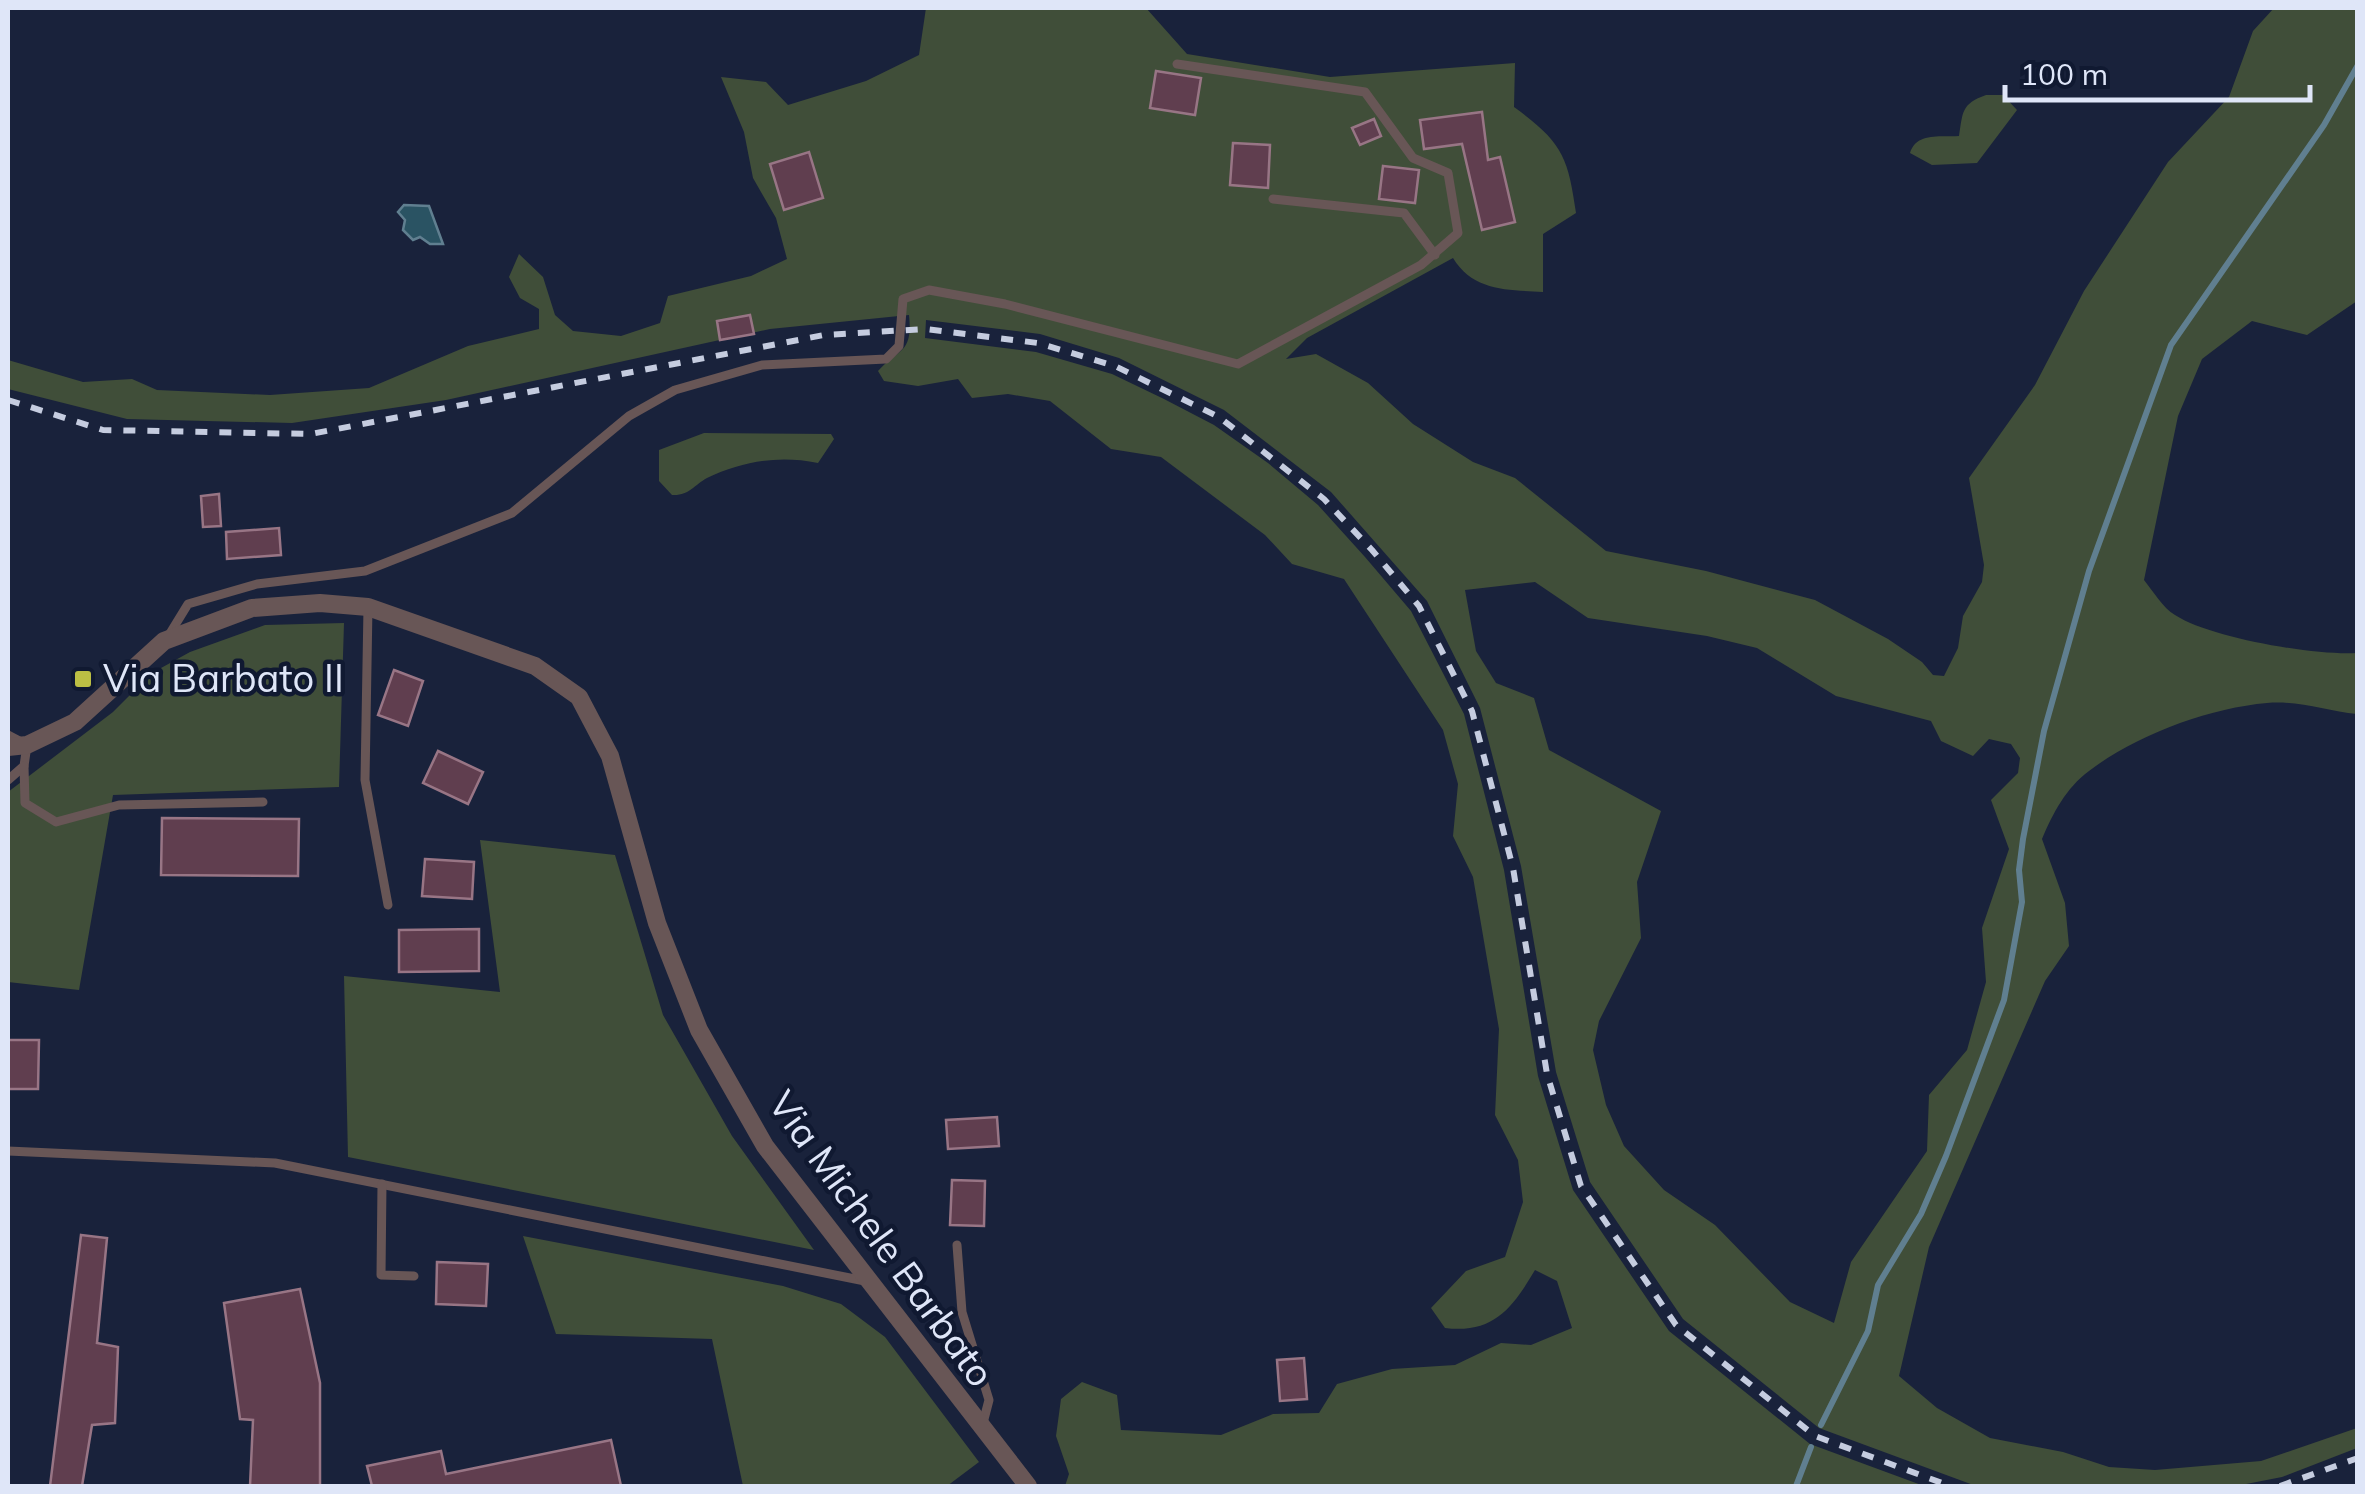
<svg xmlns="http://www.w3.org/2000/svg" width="2365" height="1494" font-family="Mulish,sans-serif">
<rect width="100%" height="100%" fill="#19223b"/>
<g fill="#404e39" fill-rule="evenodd">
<path d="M 926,8 L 1146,8 L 1187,54 L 1330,77 L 1515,63 L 1514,107 C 1562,142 1568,156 1576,213 L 1543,234 L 1543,292 C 1507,290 1473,291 1453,258 L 1307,338 L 1286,359 L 1316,354 L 1368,383 L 1413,424 L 1473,462 L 1515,478 L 1606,551 L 1706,571 L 1815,600 L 1888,639 L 1922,662 L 1933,675 L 1944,676 L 1958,648 L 1963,616 L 1982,582 L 1984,565 L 1969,478 L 2035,385 L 2084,291 L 2168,162 L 2229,97 L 2253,31 L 2274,8 L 2357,8 L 2357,301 L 2307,335 L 2252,321 L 2202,359 L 2178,416 L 2144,580 C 2153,591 2163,608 2175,615 C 2210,638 2317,656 2357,653 L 2357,714 C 2327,711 2297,700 2267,703 C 2209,708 2136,735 2089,771 C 2066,788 2053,813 2042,839 L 2065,903 L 2069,946 L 2045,981 L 1929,1247 L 1899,1376 L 1937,1408 L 1990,1438 L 2063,1452 L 2109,1467 L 2155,1470 L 2261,1461 L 2357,1428 L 2357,1448 L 2282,1477 L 2236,1486 L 1976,1486 L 1819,1428 L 1683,1319 L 1590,1182 L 1556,1072 L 1521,866 L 1480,708 L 1427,601 L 1331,492 L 1224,410 L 1119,358 L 1040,334 L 926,320 L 925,338 L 1036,352 L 1112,374 L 1164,399 L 1214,425 L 1268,463 L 1318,505 L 1365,557 L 1411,611 L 1464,714 L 1504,870 L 1538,1076 L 1573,1190 L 1669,1331 L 1810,1444 L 1924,1486 L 1065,1486 L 1069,1474 L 1056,1436 L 1061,1399 L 1082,1382 L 1117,1395 L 1121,1430 L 1221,1435 L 1273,1414 L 1319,1413 L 1337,1384 L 1392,1369 L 1455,1365 L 1501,1343 L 1531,1345 L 1572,1328 L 1557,1281 L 1535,1270 C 1513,1307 1494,1334 1445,1328 L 1431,1308 L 1466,1271 L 1505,1257 L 1523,1202 L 1518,1160 L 1495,1115 L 1499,1029 L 1473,877 L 1453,836 L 1458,784 L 1443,730 L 1344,579 L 1292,564 L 1265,535 L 1161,457 L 1111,449 L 1050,401 L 1008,394 L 972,398 L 958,379 L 918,386 L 884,381 L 878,371 C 899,348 913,354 909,315 L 770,329 L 446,400 L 292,423 L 127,419 L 8,389 L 8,360 L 83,382 L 132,379 L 157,390 L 270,395 L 369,388 L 468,346 L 539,329 L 539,309 L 520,298 L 509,277 L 519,254 L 543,277 L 555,315 L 573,331 L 621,336 L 660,323 L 668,296 L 751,276 L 787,259 L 776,218 L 753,178 L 744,132 L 721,77 L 766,82 L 788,105 L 866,81 L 919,55 ZM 1535,582 L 1588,618 L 1707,636 L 1757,648 L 1836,696 L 1931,721 L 1941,741 L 1973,756 L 1989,739 L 2011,744 L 2020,758 L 2018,773 L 1991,800 L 2009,849 L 1982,928 L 1986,982 L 1967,1050 L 1929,1095 L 1927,1151 L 1851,1262 L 1834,1323 L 1790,1302 L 1715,1225 L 1664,1190 L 1624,1146 L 1606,1105 L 1593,1050 L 1599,1021 L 1641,938 L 1637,882 L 1661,811 L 1549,750 L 1534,698 L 1496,683 L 1476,651 L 1465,590 Z"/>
<path d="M 1986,95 L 2003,95 L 2017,110 L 1977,163 L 1932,165 L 1910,153 C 1916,132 1941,137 1959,136 C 1963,112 1961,104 1986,95 Z"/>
<path d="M 704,433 L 831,434 L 834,439 L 818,463 C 779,455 743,461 707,478 C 694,485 689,496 672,495 L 659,481 L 659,450 Z"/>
<polygon points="344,623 339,787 113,795 79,990 8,982 8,792 113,712 152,673 190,652 265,625"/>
<polygon points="480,840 615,855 663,1015 732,1136 814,1250 348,1157 344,976 500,992"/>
<polygon points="523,1236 783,1286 841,1304 885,1337 979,1462 947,1486 743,1486 712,1339 556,1334"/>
</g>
<polygon fill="#2a5363" stroke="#607f90" stroke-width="2.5" points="404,205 429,206 443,244 430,244 420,237 413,240 403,230 405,220 398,212"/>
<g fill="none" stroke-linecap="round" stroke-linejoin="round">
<g stroke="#607f90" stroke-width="6">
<polyline points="1821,1425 1868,1331 1878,1285 1921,1214 1946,1156 2004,1000 2022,902 2019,870 2023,839 2044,731 2089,571 2171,345 2324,125 2358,65"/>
<polyline points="1796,1486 1811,1447"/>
</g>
</g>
<g fill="#603e4f" stroke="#987585" stroke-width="2.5">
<polygon points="1156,71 1201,78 1195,115 1150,108"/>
<polygon points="1482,112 1488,160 1500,157 1515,222 1482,230 1462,144 1424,149 1420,120"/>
<polygon points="1374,119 1381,136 1360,145 1352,128"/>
<polygon points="1233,143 1270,145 1268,188 1230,185"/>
<polygon points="809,152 823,198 784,210 770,164"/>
<polygon points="1383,166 1419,170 1415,203 1379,199"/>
<polygon points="750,315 754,334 720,340 717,321"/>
<polygon points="219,494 221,526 203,527 201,496"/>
<polygon points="279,528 281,555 227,559 226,532"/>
<polygon points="394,670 423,681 408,726 378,715"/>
<polygon points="438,751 483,772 468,804 423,783"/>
<polygon points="162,818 299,819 298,876 161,875"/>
<polygon points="425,859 474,862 472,899 422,896"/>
<polygon points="479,929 479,971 399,972 399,930"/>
<polygon points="8,1040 39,1040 38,1089 8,1089"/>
<polygon points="997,1117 999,1146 948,1149 946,1120"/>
<polygon points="952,1180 985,1181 984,1226 950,1225"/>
<polygon points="81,1235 107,1238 97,1343 118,1347 115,1423 92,1425 82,1486 50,1486"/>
<polygon points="437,1262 488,1264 486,1306 436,1304"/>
<polygon points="300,1289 320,1383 320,1486 250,1486 253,1420 240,1419 224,1303"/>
<polygon points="1304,1358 1307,1399 1280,1401 1277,1360"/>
<polygon points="611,1440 621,1486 372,1486 367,1466 441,1451 446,1474"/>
</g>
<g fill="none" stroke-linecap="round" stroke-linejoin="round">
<g stroke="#685656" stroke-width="9">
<polyline points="1273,199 1404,213 1435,255"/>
<polyline points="368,607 365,780 388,905"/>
<polyline points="169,635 188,604 257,584 365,571 512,513 629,416 675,390 762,365 886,359 899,346 903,299 929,290 1005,304 1238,364 1421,265 1458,233 1448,173 1413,158 1365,92 1177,64"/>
<polyline points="8,735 27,745 24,766 8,780"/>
<polyline points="24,766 25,803 56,822 119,805 263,802"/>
<polyline points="8,1151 275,1163 865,1281"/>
<polyline points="382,1184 381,1275 414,1276"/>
<polyline points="957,1245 962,1312 989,1400 983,1423"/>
</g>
<polyline stroke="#685656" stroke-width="18" points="8,747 27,745 75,722 164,641 252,608 320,603 368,607 535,666 579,697 610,756 657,923 699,1030 765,1146 1028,1486"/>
<g stroke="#c5ccdf" stroke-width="6" stroke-dasharray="12 12" stroke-linecap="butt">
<polyline points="8,400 103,430 311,434 824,335 925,329 1038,343 1115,366 1219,417 1324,499 1372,550 1419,606 1472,711 1513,868 1547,1074 1581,1186 1676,1325 1815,1436 1950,1486"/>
<polyline points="2280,1486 2358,1458"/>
</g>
</g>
<rect fill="#bcbf44" stroke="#101931" stroke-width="4" x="73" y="669" width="20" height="20" rx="5"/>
<g text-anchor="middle" stroke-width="9" stroke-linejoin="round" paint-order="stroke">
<g font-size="38" fill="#dfe6f8" stroke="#101931" text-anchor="start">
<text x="103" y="692">Via Barbato II</text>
</g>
<g font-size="38" fill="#dfe6f8" stroke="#101931">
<text transform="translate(881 1239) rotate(54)" y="13">Via Michele Barbato</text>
</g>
</g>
<rect width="2365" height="1494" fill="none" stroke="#dfe6f8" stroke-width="20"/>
<path d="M2005 85v15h305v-15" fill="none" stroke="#dfe6f8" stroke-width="5"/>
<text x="2020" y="85" font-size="30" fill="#dfe6f8" stroke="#101931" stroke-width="8" paint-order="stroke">100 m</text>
</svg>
